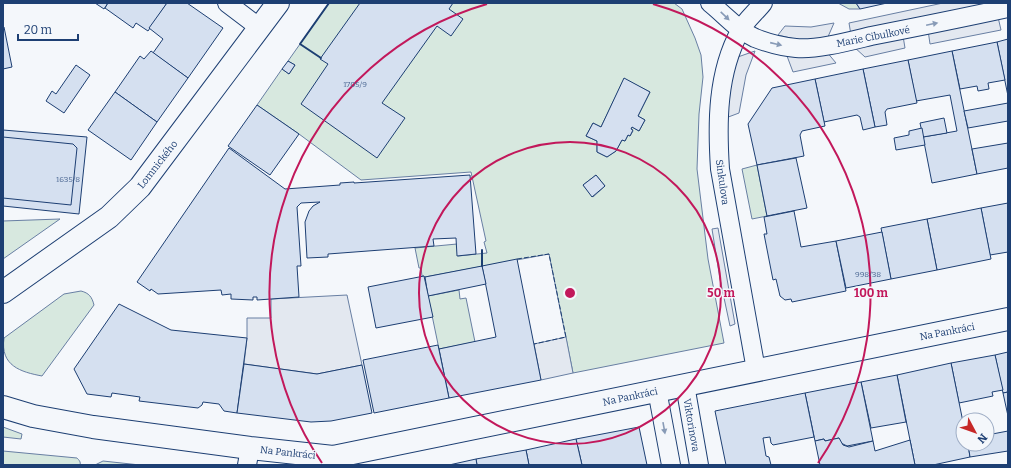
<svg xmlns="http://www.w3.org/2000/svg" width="1011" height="468" font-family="Bitter,serif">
<rect width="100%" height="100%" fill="#f4f7fb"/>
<g fill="#d7e8df" stroke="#687fa3" fill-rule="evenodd">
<path d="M 329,3 L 674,3 L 682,9 L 695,38 L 701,55 L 703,77 L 699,114 L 697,169 L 708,259 L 724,343 L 573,373 L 549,254 L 425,277 L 424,276 L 422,276 L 421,268 L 419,268 L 415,248 L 457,244 L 458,256 L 487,253 L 484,242 L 486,241 L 471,172 L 361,180 L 299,134 L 257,105 L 282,69 L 289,74 L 295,65 L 288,61 ZM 624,79 L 650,92 L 638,116 L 645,120 L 639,131 L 632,127 L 631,129 L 633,131 L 630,136 L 628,135 L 625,141 L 622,140 L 616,151 L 607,157 L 597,152 L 597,141 L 586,136 L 593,123 L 601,127 ZM 596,175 L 605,186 L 593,197 L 583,185 Z"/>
<polygon points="838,3 856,3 860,9 849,9"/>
<polygon points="757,165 767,216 752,219 742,169"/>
<polygon points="60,219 3,259 3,221"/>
<polygon points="459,290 460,299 466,298 475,342 439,349 428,296"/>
<path d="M 81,291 C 89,293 92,297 94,305 L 42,376 C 21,372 0,366 4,338 L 64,294 Z"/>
<polygon points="3,427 22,434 21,439 3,437"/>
<path d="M 3,451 L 77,458 C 79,460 81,462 80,465 L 3,465 Z"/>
<polygon points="103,461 140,465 95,465"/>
</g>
<g fill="#e3e8f0" stroke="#687fa3">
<polygon points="943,3 1005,3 851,35 849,23"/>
<polygon points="998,17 1001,30 930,44 928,30"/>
<polygon points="834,23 827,39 799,40 778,35 785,26 811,27"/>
<polygon points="903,36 905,48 865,57 853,46"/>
<polygon points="755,51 746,75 739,113 723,119 732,59"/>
<polygon points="826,51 836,63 793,72 787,56"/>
<polygon points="718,228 735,324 730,326 720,279 712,229"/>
<polygon points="347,295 362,365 317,374 244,364 247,338 247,318 271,318 271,299"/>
<polygon points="566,337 573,373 541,380 534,344"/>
</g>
<g fill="#d5e0f0" stroke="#1d3f73">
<polygon points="95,3 108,3 104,9"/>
<polygon points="108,3 167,3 148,31 136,23 133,28 105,8"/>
<polygon points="167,3 187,3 223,28 188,78 153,53 163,39 149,28"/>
<polygon points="360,3 453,3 449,9 463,19 451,36 437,26 382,103 405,118 377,158 301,104 328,64 320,59"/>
<polygon points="856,3 887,3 860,9"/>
<polygon points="4,27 12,67 3,69 3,28"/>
<polygon points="1008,39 1008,96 997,42"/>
<polygon points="997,42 1005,80 988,83 989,89 978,91 977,86 960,89 952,51"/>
<polygon points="151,51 188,78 157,122 115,92 140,56 144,59"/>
<polygon points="952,51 977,174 932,183 923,137 957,131 950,95 916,101 908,60"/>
<polygon points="908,60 917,103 887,109 885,112 887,125 875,127 863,69"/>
<polygon points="288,61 295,65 289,74 282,69"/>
<polygon points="76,65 90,75 64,113 46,101 52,91 56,94"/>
<polygon points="863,69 875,127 863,130 860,117 857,115 824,122 815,79"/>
<polygon points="624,78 650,92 638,116 645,120 639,131 632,127 631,129 633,130 630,136 628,135 625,141 622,140 616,151 607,157 597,152 597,141 586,136 593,123 601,127"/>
<polygon points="815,79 825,126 802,131 800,135 804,156 757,165 748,124 772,88"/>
<polygon points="115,92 157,122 131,160 88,130"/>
<polygon points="1008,103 1008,121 968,128 964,111"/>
<polygon points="257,105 299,134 270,175 228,146"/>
<polygon points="944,118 947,133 923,137 920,123"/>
<polygon points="922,128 925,145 896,150 894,138 909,135 909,131"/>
<polygon points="3,130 87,137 79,214 3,206"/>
<polygon points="3,137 73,144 77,148 71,205 3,198"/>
<polygon points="1008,143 1008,168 977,174 972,149"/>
<polygon points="229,148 285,189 340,185 340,183 354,182 354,183 470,175 476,254 457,256 456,238 433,239 434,246 328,254 328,257 307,258 305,222 309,211 313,206 320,202 301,203 297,207 301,266 297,266 299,297 257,300 257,297 253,297 253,300 231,299 231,294 222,295 221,290 158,294 151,289 150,291 137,282"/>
<polygon points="796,158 807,208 767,216 757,165"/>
<polygon points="596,175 605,186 592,197 583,185"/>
<polygon points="1008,203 1008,252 990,255 981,208"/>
<polygon points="981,208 991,259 937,270 927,219"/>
<polygon points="794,211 801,247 836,241 846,291 792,302 791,299 785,300 780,296 776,279 773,280 764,234 767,234 764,217"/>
<polygon points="927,219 937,270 891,279 881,228"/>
<polygon points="882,232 891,279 846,288 836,241"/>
<polygon points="517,259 541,380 449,398 439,349 496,337 482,266"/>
<polygon points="482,266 486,284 428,296 425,277"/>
<polygon points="424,276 433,317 376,328 368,287"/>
<polygon points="119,304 171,330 247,338 237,413 224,411 219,404 203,402 202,405 198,408 139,401 140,397 112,393 111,397 87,394 74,369"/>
<polygon points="438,345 449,398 374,413 363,360"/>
<polygon points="1008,352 1008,392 1003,393 995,355"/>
<polygon points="995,355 1003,390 992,392 993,396 959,403 951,363"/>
<polygon points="951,363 963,422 963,444 968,444 970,457 933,465 915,465 897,375"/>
<polygon points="244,364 317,374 362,365 372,413 331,421 311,422 237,413"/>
<polygon points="897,375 906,422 871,428 861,382"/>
<polygon points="861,382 873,441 847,446 841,443 839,438 825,441 824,439 815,441 805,393"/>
<polygon points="1008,392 1008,416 1003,393"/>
<polygon points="805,393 814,437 773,445 771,443 770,437 763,438 766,456 769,457 771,465 726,465 715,411"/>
<polygon points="639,427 647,465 582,465 576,439"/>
<polygon points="1008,431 1008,451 970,457 968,444 987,444 987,435"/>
<polygon points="839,438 843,445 849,447 873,441 875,451 910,440 915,465 820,465 815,441 824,439 825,441"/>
<polygon points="576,439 582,465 529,465 526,450"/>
<polygon points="526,450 529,465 477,465 476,459"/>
<polygon points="476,459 477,465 449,465"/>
</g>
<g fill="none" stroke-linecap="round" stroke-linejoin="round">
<g stroke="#1d3f73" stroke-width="20">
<g id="minor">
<polyline points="227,3 260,28"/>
<path d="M 710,3 C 725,15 737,30 755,38 C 768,43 783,47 796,48 C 817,50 850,41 871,36 C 917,27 962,18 1008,8"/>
<path d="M 756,370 L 720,169 C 717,123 717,73 740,31 C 745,21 756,12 763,3"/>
<polyline points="685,385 699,465"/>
<polyline points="657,390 671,465"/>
<polyline points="247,465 250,448"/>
</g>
</g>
<g stroke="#1d3f73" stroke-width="24">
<g id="tertiary">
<polyline points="3,292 109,217 140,187 278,3"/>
<polyline points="3,407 33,416 93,427 250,448 333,457 1008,319"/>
</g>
</g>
<use href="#minor" stroke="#f4f7fb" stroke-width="18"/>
<use href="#tertiary" stroke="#f4f7fb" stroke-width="22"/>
<polyline stroke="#1d3f73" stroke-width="1" stroke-dasharray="5 2" stroke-linecap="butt" points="517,259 549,254 566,337 534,344"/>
<g stroke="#1d3f73" stroke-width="2">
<polyline points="321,58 300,44 329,3"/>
<polyline points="482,250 482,266"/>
</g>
</g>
<defs><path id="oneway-solid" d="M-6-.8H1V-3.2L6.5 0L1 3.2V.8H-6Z"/></defs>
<g fill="#889bb7">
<use href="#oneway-solid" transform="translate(725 16) rotate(44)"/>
<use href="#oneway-solid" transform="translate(932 24) rotate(-12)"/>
<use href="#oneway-solid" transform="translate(776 44) rotate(13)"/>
<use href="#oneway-solid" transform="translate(664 428) rotate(80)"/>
</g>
<g fill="none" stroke="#c2185b" stroke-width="2">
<circle cx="570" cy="293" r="151"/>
<path d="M322 463A301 301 0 0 1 487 4M653 4A301 301 0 0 1 818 463"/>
</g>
<g text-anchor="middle" stroke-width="3" stroke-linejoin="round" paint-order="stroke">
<g font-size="8" fill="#4b6792">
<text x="355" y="87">1705/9</text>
<text x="68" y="182">1635/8</text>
<text x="868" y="277">998/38</text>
</g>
<g font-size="10" fill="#1d3f73" stroke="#f4f7fb">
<text transform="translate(873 36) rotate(-11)" y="4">Marie Cibulkové</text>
<text transform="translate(157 164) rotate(-52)" y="4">Lomnického</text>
<text transform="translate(723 182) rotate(82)" y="4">Sinkulova</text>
<text transform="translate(947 331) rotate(-11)" y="4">Na Pankráci</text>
<text transform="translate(630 396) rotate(-12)" y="4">Na Pankráci</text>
<text transform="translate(692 425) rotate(80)" y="4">Viktorinova</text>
<text transform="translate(288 452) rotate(6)" y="4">Na Pankráci</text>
</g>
</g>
<circle cx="570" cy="293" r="6" fill="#c2185b" stroke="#f4f7fb" stroke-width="2"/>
<g font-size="12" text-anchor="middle" font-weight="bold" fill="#c2185b" stroke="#f4f7fb" stroke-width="3" stroke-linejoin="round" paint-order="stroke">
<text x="721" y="297">50 m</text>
<text x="871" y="297">100 m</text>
</g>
<rect width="1011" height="468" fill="none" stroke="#1d3f73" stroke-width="8"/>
<g transform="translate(975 432) rotate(131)"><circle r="19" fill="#f4f7fb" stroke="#9eadc5"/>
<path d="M0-3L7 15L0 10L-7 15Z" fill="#c62828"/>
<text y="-6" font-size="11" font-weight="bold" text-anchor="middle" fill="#1d3f73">N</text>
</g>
<path d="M18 34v6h60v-6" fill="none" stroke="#1d3f73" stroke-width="2"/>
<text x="24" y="34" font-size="12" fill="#1d3f73" stroke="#f4f7fb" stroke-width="3" paint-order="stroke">20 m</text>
</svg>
